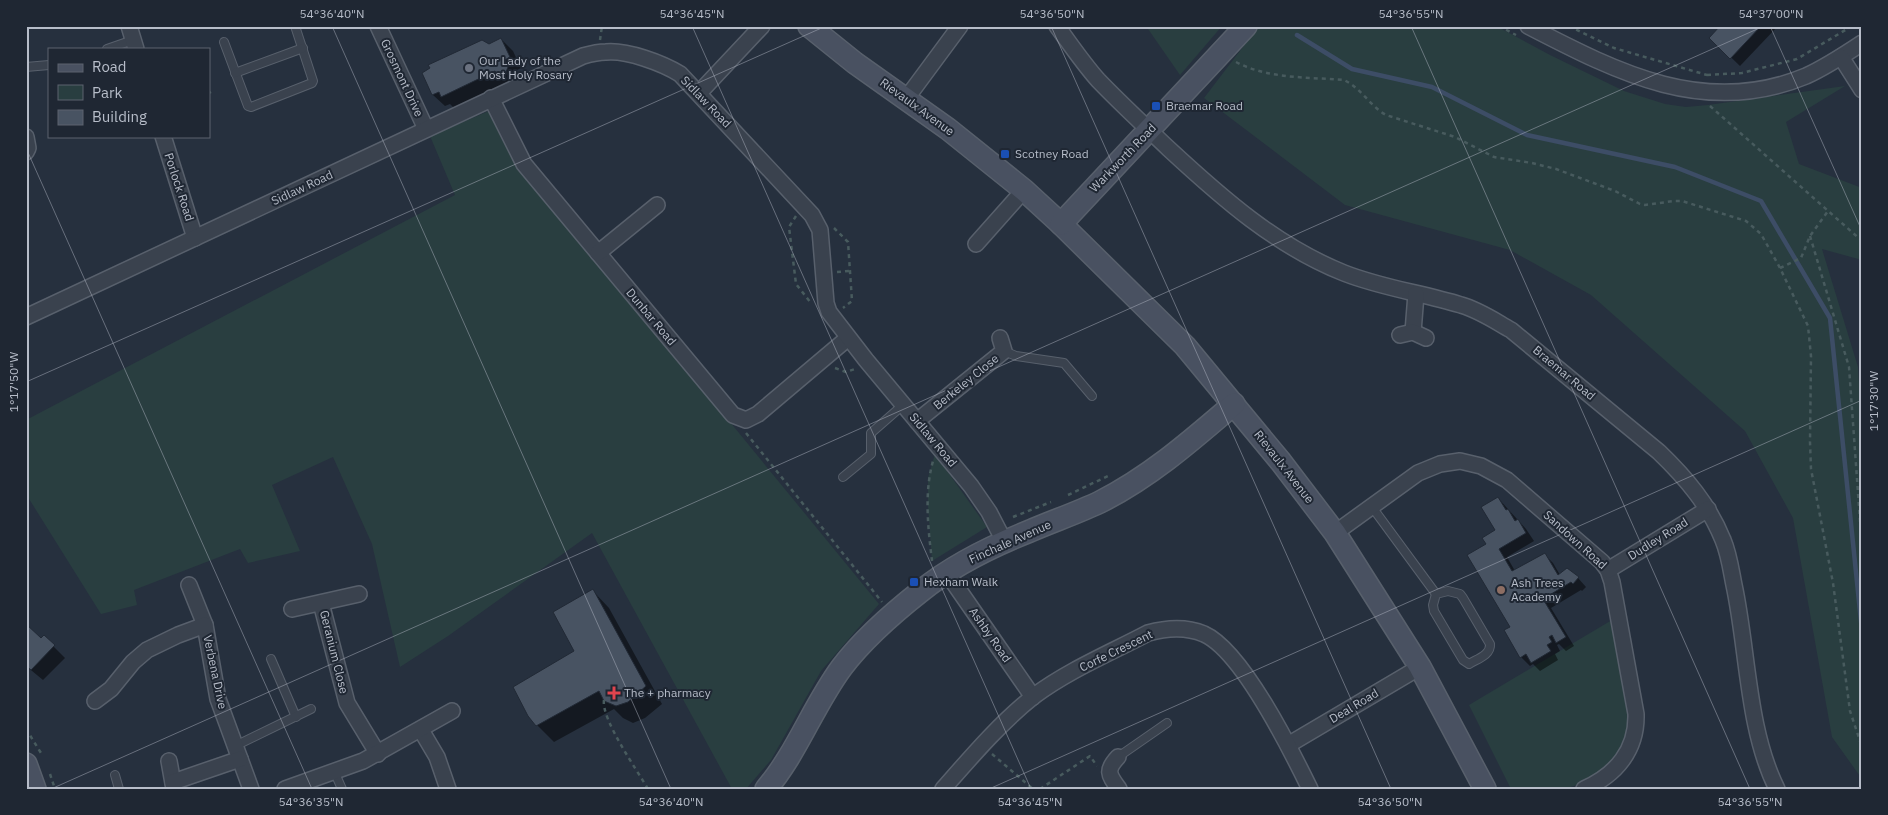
<svg xmlns="http://www.w3.org/2000/svg" width="1888" height="815" font-family="'IBM Plex Sans',sans-serif">
<rect width="100%" height="100%" fill="#26303e"/>
<g fill="#293e40">
<polygon points="1146,26 1222,26 1180,75"/>
<polygon points="1259,26 1496,26 1550,55 1624,91 1665,104 1686,107 1708,105 1845,86 1786,122 1799,164 1862,188 1862,260 1822,249 1858,367 1862,433 1862,779 1832,737 1793,518 1745,431 1591,295 1510,250 1345,205 1204,98"/>
<polygon points="489,111 521,167 879,604 821,671 771,760 746,789 732,789 592,533 448,636 400,667 372,544 333,457 272,485 300,551 248,563 240,549 134,590 137,605 101,614 26,494 26,420 455,195 430,136"/>
<polygon points="935,454 987,527 932,561 928,506 928,478"/>
<polygon points="1612,620 1629,720 1625,743 1618,757 1597,776 1574,786 1562,789 1511,789 1469,705"/>
</g>
<g fill="#0007">
<polygon points="1722,26 1778,26 1740,66 1711,38"/>
<polygon points="501,39 513,51 521,68 515,71 519,79 510,87 506,83 454,108 450,104 445,106 433,95 423,73"/>
<polygon points="1498,498 1526,529 1534,541 1507,557 1515,571 1545,555 1553,563 1560,575 1578,578 1586,587 1582,591 1581,590 1551,608 1574,646 1566,651 1559,644 1557,645 1560,651 1555,654 1558,660 1540,671 1533,664 1530,666 1521,657 1488,544 1497,531"/>
<polygon points="593,591 609,608 662,704 645,718 633,723 623,718 614,709 554,742 537,725 576,652"/>
<polygon points="26,626 41,639 44,637 65,658 43,680 26,666"/>
</g>
<g fill="none" stroke-linecap="round" stroke-linejoin="round">
<polyline stroke="#3d4d66" stroke-width="4.5" points="1297,35 1352,69 1432,87 1527,135 1675,167 1761,201 1830,318 1862,631"/>
</g>
<g fill="#485362" stroke="#212935">
<polygon points="1720,26 1761,26 1730,59 1709,38"/>
<polygon points="501,38 510,57 505,60 508,67 506,72 498,76 495,71 441,97 439,92 432,95 422,73 430,68 428,65 482,40 489,44"/>
<polygon points="1498,497 1506,510 1508,509 1515,521 1518,519 1526,533 1499,549 1512,571 1545,553 1558,575 1567,568 1579,577 1573,584 1571,582 1543,599 1566,637 1556,643 1552,635 1549,637 1552,642 1547,645 1551,651 1531,663 1526,654 1520,658 1504,630 1510,627 1467,555 1486,544 1482,538 1495,530 1481,507"/>
<polygon points="593,589 646,686 628,702 616,706 604,701 599,691 536,726 528,716 513,687 574,651 553,612"/>
<polygon points="26,624 41,638 44,635 55,645 31,670 26,666"/>
</g>
<g fill="none" stroke-linecap="round" stroke-linejoin="round">
<g stroke="#58606c" stroke-width="10">
<g id="lane">
<polyline points="224,42 248,106 251,107 312,83 313,81 295,26"/>
<polyline points="107,49 133,40"/>
<polyline points="26,67 49,65"/>
<polyline points="235,73 303,48"/>
<polyline points="1004,351 1016,356 1064,363 1092,396"/>
<polyline points="843,477 871,454 871,433 903,405"/>
<polyline points="1372,507 1436,594"/>
<path d="M 1448,591 L 1460,594 L 1463,598 L 1490,644 C 1491,655 1477,659 1469,664 L 1463,660 L 1434,611 L 1433,605 L 1436,594 Z"/>
<polyline points="271,659 296,717"/>
<polyline points="235,746 311,709"/>
<polyline points="1118,757 1167,723"/>
<polyline points="334,771 342,789"/>
<polyline points="115,775 119,789"/>
</g>
</g>
<g stroke="#58606c" stroke-width="18">
<g id="street">
<polyline points="129,26 136,49"/>
<polyline points="378,26 426,129"/>
<path d="M 1057,26 C 1070,44 1083,63 1098,80 C 1121,104 1145,126 1169,149 C 1222,198 1276,246 1344,273 C 1382,288 1422,293 1461,305 C 1479,310 1495,321 1511,330 L 1659,452 C 1686,478 1709,505 1723,540 C 1729,554 1731,570 1734,585 C 1748,650 1747,729 1777,789"/>
<path d="M 1528,26 C 1617,72 1705,118 1806,76 C 1826,67 1844,55 1862,43"/>
<polyline points="1841,57 1862,90"/>
<polyline points="699,93 762,26"/>
<polyline points="491,98 524,164 733,415 746,420 758,414 848,338"/>
<polyline points="906,99 960,26"/>
<polyline points="163,136 195,238"/>
<polyline points="26,137 28,148 26,152"/>
<polyline points="976,244 1024,190"/>
<polyline points="598,253 657,205"/>
<path d="M 26,317 L 583,56 C 590,54 598,52 606,52 C 627,50 662,63 680,74 L 812,215 L 820,230 L 826,303 L 829,312 L 866,360 L 971,486 L 989,512 L 1004,541"/>
<polyline points="1413,332 1416,294"/>
<polyline points="1400,335 1413,332 1426,338"/>
<polyline points="917,421 1004,351 1000,338"/>
<path d="M 1335,533 L 1418,473 L 1440,464 L 1460,461 L 1481,466 L 1507,480 L 1602,562 L 1608,570 L 1612,582 L 1636,714 C 1637,750 1616,775 1584,789"/>
<polyline points="1608,570 1708,509"/>
<polyline points="947,573 1033,697"/>
<polyline points="189,585 205,625 218,699 251,789"/>
<polyline points="321,603 347,703 378,754"/>
<polyline points="292,609 359,594"/>
<polyline points="95,701 111,689 133,662 147,650 178,635 205,625"/>
<polyline points="421,730 437,757 448,789"/>
<polyline points="1288,745 1420,667"/>
<path d="M 1118,757 C 1105,771 1109,775 1119,789"/>
<polyline points="169,761 174,789"/>
<polyline points="173,782 240,759"/>
<polyline points="285,789 363,761 452,711"/>
<path d="M 943,789 C 972,756 1000,723 1034,696 C 1069,670 1110,653 1148,633 C 1166,628 1185,626 1204,634 C 1242,651 1291,750 1310,789"/>
</g>
</g>
<g stroke="#58606c" stroke-width="24">
<g id="secondary">
<polyline points="809,26 855,63 948,129 1024,190 1061,224 1185,346 1281,462 1335,533 1420,667 1485,789"/>
<polyline points="1061,224 1246,26"/>
<polyline points="26,764 35,789"/>
<path d="M 766,789 C 797,753 813,706 842,667 C 864,638 893,613 921,591 C 953,565 992,546 1030,531 C 1053,521 1077,513 1100,502 C 1150,477 1192,440 1234,404"/>
</g>
</g>
<g stroke="#485b5e" stroke-width="2.5" stroke-dasharray="4 4" stroke-linecap="butt">
<polyline points="1499,26 1516,35"/>
<polyline points="1569,26 1614,48 1707,75 1707,76"/>
<polyline points="600,40 602,26"/>
<path d="M 1236,62 C 1268,79 1308,77 1344,80 C 1361,88 1370,106 1386,115 L 1455,137 L 1494,157 L 1532,163 L 1556,169 L 1615,191 L 1640,204 L 1645,205 L 1674,201 L 1682,201 L 1746,221 L 1761,234 L 1780,268 L 1808,326 L 1811,356 L 1810,442 L 1811,469 L 1833,583 L 1850,711 L 1862,747"/>
<polyline points="1707,75 1742,73 1797,59 1852,26"/>
<polyline points="209,93 211,92"/>
<polyline points="1710,106 1862,241"/>
<polyline points="796,216 789,227 796,284 811,303"/>
<polyline points="834,228 848,242 852,301 843,308"/>
<polyline points="1810,236 1849,367 1862,549"/>
<polyline points="1780,268 1801,258 1810,236 1828,211"/>
<polyline points="837,272 849,271"/>
<polyline points="835,368 846,372 855,369"/>
<polyline points="746,433 882,602"/>
<polyline points="1068,495 1108,476"/>
<polyline points="1013,517 1051,502"/>
<path d="M 932,561 C 928,528 924,493 933,461"/>
<path d="M 604,700 C 601,719 637,770 648,789"/>
<polyline points="26,729 41,753"/>
<polyline points="992,754 1033,789"/>
<polyline points="50,774 55,789"/>
<polyline points="1040,789 1090,756 1097,766"/>
</g>
<use href="#lane" stroke="#3a424e" stroke-width="8"/>
<use href="#street" stroke="#3a424e" stroke-width="15"/>
<use href="#secondary" stroke="#495161" stroke-width="21"/>
</g>
<path fill="none" stroke="#b7bdc9" stroke-width="1" stroke-opacity="0.45" d="M 332,26 L 671,789M 692,26 L 1031,789M 1051,26 L 1391,789M 1411,26 L 1750,789M 1770,26 L 1862,231M 26,148 L 312,789M 26,382 L 826,26M 51,789 L 1764,26M 989,789 L 1862,400"/>
<circle fill="#6b7280" stroke="#1f2733" stroke-width="2" cx="469" cy="68" r="5"/>
<g fill="#1a4fb4" stroke="#1f2733" stroke-width="2">
<rect x="1151" y="101" width="10" height="10" rx="2.5"/>
<rect x="1000" y="149" width="10" height="10" rx="2.5"/>
<rect x="909" y="577" width="10" height="10" rx="2.5"/>
</g>
<circle fill="#8d6e63" stroke="#1f2733" stroke-width="2" cx="1501" cy="590" r="5"/>
<path fill="#e0444e" stroke="#1f2733" stroke-width="2" d="M611.5 685.5h5v5h5v5h-5v5h-5v-5h-5v-5h5z"/>
<g text-anchor="middle" stroke-width="4" stroke-linejoin="round" paint-order="stroke">
<g font-size="12" fill="#b7bdc9" stroke="#1f2733" text-anchor="start">
<text x="479" y="65">Our Lady of the<tspan x="479" dy="14">Most Holy Rosary</tspan></text>
<text x="1166" y="110">Braemar Road</text>
<text x="1015" y="158">Scotney Road</text>
<text x="924" y="586">Hexham Walk</text>
<text x="1511" y="587">Ash Trees<tspan x="1511" dy="14">Academy</tspan></text>
<text x="624" y="697">The + pharmacy</text>
</g>
<g font-size="12" fill="#b7bdc9" stroke="#1f2733">
<text transform="translate(402 78) rotate(65)" y="4">Grosmont Drive</text>
<text transform="translate(706 102) rotate(46)" y="4">Sidlaw Road</text>
<text transform="translate(917 107) rotate(36)" y="4">Rievaulx Avenue</text>
<text transform="translate(1123 158) rotate(-46)" y="4">Warkworth Road</text>
<text transform="translate(179 187) rotate(72)" y="4">Porlock Road</text>
<text transform="translate(302 188) rotate(-25)" y="4">Sidlaw Road</text>
<text transform="translate(651 317) rotate(50)" y="4">Dunbar Road</text>
<text transform="translate(1564 373) rotate(40)" y="4">Braemar Road</text>
<text transform="translate(966 382) rotate(-39)" y="4">Berkeley Close</text>
<text transform="translate(933 440) rotate(50)" y="4">Sidlaw Road</text>
<text transform="translate(1284 467) rotate(52)" y="4">Rievaulx Avenue</text>
<text transform="translate(1658 539) rotate(-32)" y="4">Dudley Road</text>
<text transform="translate(1575 540) rotate(42)" y="4">Sandown Road</text>
<text transform="translate(1010 542) rotate(-24)" y="4">Finchale Avenue</text>
<text transform="translate(990 635) rotate(55)" y="4">Ashby Road</text>
<text transform="translate(1116 651) rotate(-26)" y="4">Corfe Crescent</text>
<text transform="translate(334 652) rotate(76)" y="4">Geranium Close</text>
<text transform="translate(215 672) rotate(78)" y="4">Verbena Drive</text>
<text transform="translate(1354 706) rotate(-31)" y="4">Deal Road</text>
</g>
</g>
<rect width="1888" height="815" fill="none" stroke="#1f2733" stroke-width="55"/>
<rect x="48" y="48" width="162" height="90" fill="#1f2733" stroke="#5c636f"/>
<rect x="58" y="64" width="25" height="8" fill="#495161" stroke="#5c636f"/>
<text x="92" y="72" font-size="15" fill="#b7bdc9">Road</text>
<rect x="58" y="85" width="25" height="15" fill="#293e40" stroke="#5c636f"/>
<text x="92" y="98" font-size="15" fill="#b7bdc9">Park</text>
<rect x="58" y="110" width="25" height="15" fill="#485362" stroke="#5c636f"/>
<text x="92" y="122" font-size="15" fill="#b7bdc9">Building</text>
<rect x="28" y="28" width="1832" height="760" fill="none" stroke="#b7bdc9" stroke-width="2"/>
<g font-size="12" text-anchor="middle" fill="#b7bdc9">
<text x="332" y="18">54°36'40"N</text>
<text x="692" y="18">54°36'45"N</text>
<text x="1052" y="18">54°36'50"N</text>
<text x="1411" y="18">54°36'55"N</text>
<text x="1771" y="18">54°37'00"N</text>
<text transform="translate(14 382) rotate(-90)" y="4">1°17'50"W</text>
<text transform="translate(1874 401) rotate(-90)" y="4">1°17'30"W</text>
<text x="311" y="806">54°36'35"N</text>
<text x="671" y="806">54°36'40"N</text>
<text x="1030" y="806">54°36'45"N</text>
<text x="1390" y="806">54°36'50"N</text>
<text x="1750" y="806">54°36'55"N</text>
</g>
</svg>
